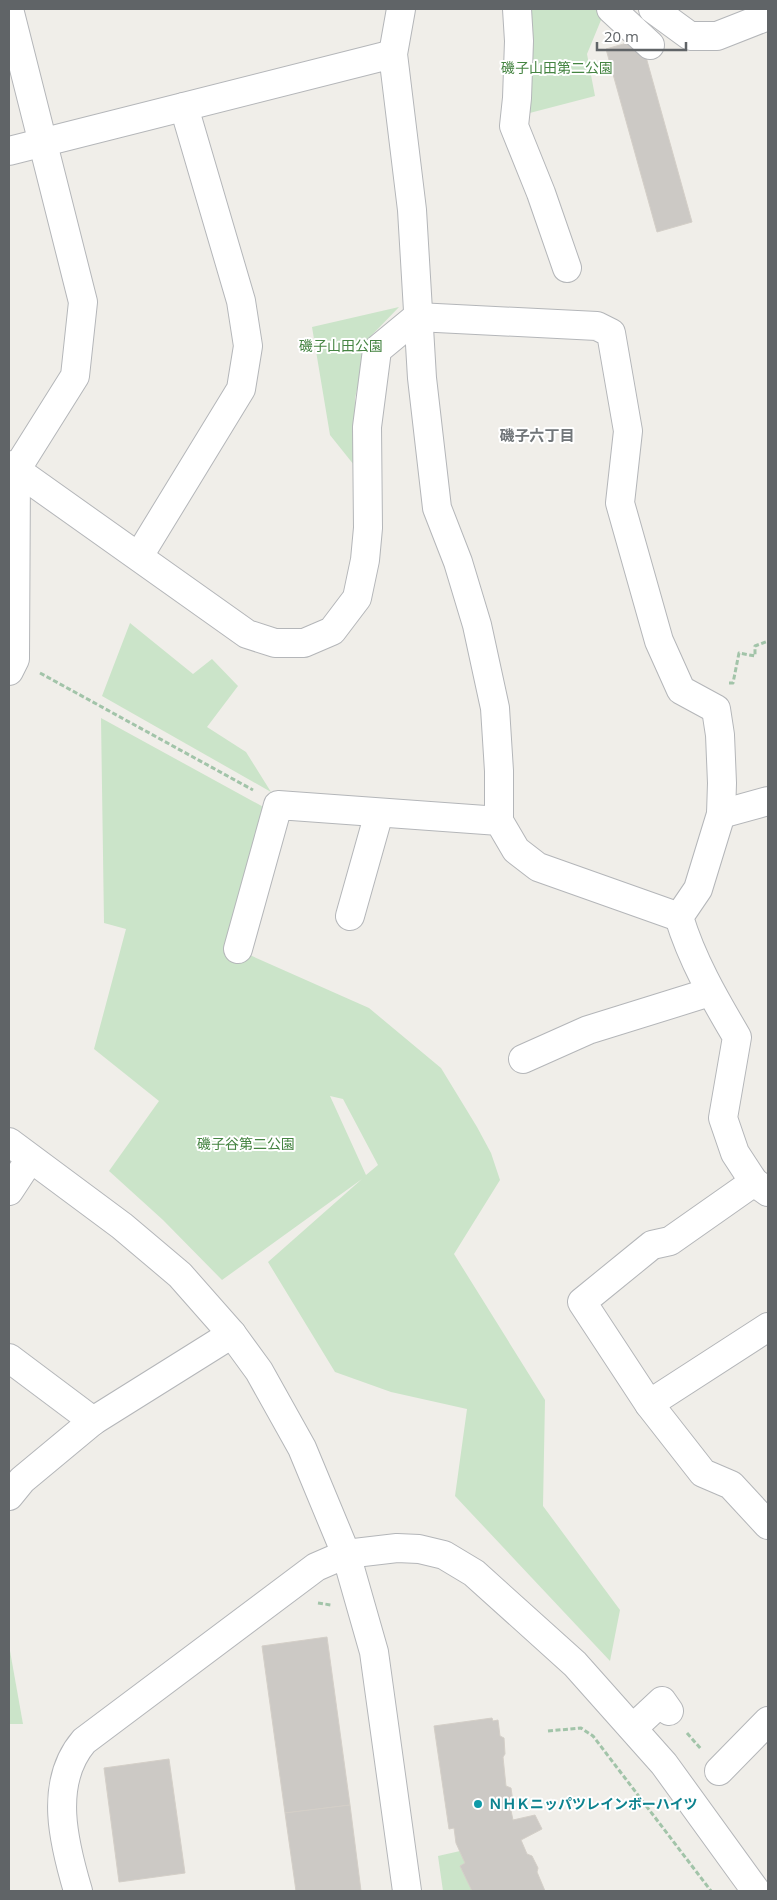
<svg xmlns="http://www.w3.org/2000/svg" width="777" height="1900" font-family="'Open Sans','Noto Sans JP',sans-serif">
<rect width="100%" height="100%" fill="#f0eee9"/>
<g fill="#cbe4c9" fill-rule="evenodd">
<polygon points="523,9 598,9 605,16 601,20 587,54 595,96 522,115"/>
<polygon points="399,307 369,338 355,398 354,465 330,435 312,327"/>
<polygon points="130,623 193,674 212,659 238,686 207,727 246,752 271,792 102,696"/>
<path d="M 101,718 L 267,809 L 243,952 L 369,1008 L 441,1068 L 477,1127 L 491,1153 L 500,1180 L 454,1254 L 545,1400 L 543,1506 L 620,1610 L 610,1661 L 455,1496 L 467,1409 L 391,1392 L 335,1372 L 268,1262 L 362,1179 L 222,1280 L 163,1220 L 109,1171 L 159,1101 L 94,1049 L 126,929 L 104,923 ZM 330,1096 L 343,1099 L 378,1165 L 366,1175 Z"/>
<polygon points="9,1651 10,1651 23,1724 9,1724"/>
<polygon points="460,1851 465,1863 460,1866 472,1891 443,1891 438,1856"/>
</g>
<g fill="#ccc9c5" stroke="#d4cfc8">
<polygon points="641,39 692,222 657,232 606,49"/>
<polygon points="327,1637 350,1805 285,1813 262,1646"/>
<polygon points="492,1718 493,1721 498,1720 500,1736 504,1738 505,1754 503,1757 506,1786 511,1788 513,1802 510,1806 513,1820 535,1815 542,1829 521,1840 527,1854 532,1856 538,1868 537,1872 545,1891 472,1891 460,1866 465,1863 456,1843 454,1828 449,1829 434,1726"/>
<polygon points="169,1759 185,1873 119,1882 104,1768"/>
<polygon points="350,1805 361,1891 296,1891 285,1813"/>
</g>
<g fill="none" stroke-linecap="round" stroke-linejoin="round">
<g stroke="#b4b6b9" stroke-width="30">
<g id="minor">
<polyline points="9,9 83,302 75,376 16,470 15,659 9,671"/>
<polyline points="401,9 393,54 412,210 422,378 437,508 458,562 477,625 495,708 499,771 499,821"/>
<polyline points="517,9 519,41 517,98 514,126 541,193 567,268"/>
<polyline points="611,9 650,45"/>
<polyline points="653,9 690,36 717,36 768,16"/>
<polyline points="9,151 393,54"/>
<path d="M 9,465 L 247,634 L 275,643 L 304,643 L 332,631 L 357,598 L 365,560 L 368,528 L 367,427 L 377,350 L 417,317 L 597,326 L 611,333 L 628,431 L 620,503 L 659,641 L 681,690 L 716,709 L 720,735 L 722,783 L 721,814 L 698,889 L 679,917 C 692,960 714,998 737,1037 L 723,1118 L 735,1153 L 754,1182 L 768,1192"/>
<polyline points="139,556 241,389 248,346 241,301 184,107"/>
<polyline points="721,814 768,801"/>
<polyline points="350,916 379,813"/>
<polyline points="238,949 278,805 499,821 516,850 538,867 679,917"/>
<polyline points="523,1059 588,1030 710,992"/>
<polyline points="9,1142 122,1226 180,1275 232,1334 259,1371 302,1448 346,1554 374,1652 407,1891"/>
<polyline points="754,1182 670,1241 652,1245 582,1302 649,1404 703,1473 731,1485 768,1525"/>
<polyline points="9,1191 30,1159"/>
<polyline points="9,1358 93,1421"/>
<polyline points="649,1404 768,1327"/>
<polyline points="9,1496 22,1480 93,1421 232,1334"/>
<polyline points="633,1728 662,1701 669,1711"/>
<polyline points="719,1771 768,1721"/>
<path d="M 78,1891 C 64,1844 48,1783 84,1741 L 316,1567 L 346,1554 L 397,1548 L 419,1549 L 444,1555 L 474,1573 L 575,1664 L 664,1764 L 756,1891"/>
</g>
</g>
<g stroke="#a2c4a9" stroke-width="3" stroke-dasharray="5 2.5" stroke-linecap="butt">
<polyline points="40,673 253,790"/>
<polyline points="729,683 733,683 739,653 755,656 755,646 768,641"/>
<polyline points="318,1603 331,1605"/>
<polyline points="548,1731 581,1728 593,1736 711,1891"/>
<polyline points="687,1733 701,1749"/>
</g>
<use href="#minor" stroke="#fff" stroke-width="28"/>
</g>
<circle fill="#0f9aa8" stroke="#fff" stroke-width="2" cx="478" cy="1804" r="5"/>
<g text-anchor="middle" stroke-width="4" stroke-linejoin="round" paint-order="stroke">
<g font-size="14" fill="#458442" stroke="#fff">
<text x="557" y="73">磯子山田第二公園</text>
<text x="341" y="351">磯子山田公園</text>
<text x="246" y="1149">磯子谷第二公園</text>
</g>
<g font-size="14" font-weight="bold" fill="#0d838f" stroke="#fff" text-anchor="start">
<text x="488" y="1809">ＮＨＫニッパツレインボーハイツ</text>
</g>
<g font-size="15" font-weight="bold" fill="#717679" stroke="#fff">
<text x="537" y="441">磯子六丁目</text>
</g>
</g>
<rect width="777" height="1900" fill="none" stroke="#606467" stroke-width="20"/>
<path d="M597 42v8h89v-8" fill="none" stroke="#606467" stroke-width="2.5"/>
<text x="604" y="42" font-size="15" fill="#606467" stroke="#ffffff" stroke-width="4" paint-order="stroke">20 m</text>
</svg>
